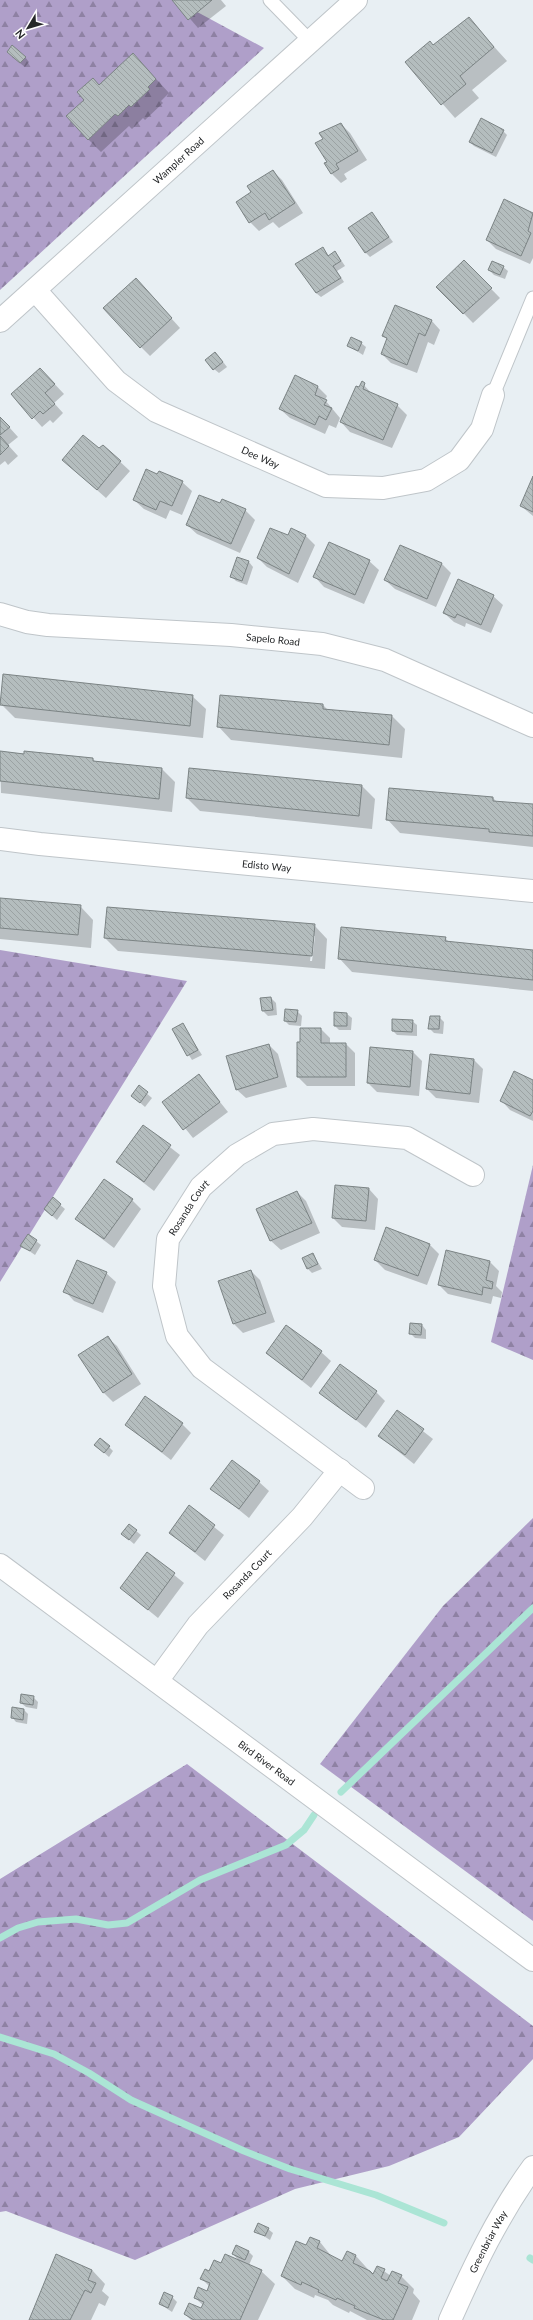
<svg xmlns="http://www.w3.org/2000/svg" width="533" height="2320" font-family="Lato,sans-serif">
<defs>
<pattern id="forest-firs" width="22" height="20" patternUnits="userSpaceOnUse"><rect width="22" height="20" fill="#af9fc9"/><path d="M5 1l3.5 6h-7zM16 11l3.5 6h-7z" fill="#8e81a3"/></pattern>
<pattern id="building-back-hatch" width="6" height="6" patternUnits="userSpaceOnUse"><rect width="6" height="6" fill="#b4bdbe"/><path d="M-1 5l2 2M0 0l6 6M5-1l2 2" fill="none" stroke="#9ba2a3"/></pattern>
</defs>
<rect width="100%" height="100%" fill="#e8eff3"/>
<g fill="url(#forest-firs)">
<polygon points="0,0 175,0 264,48 0,290"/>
<polygon points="0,950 187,981 0,1282"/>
<polygon points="533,1165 533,1360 491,1342"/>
<polygon points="533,1518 533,1921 320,1764 443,1606"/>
<polygon points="187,1764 533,2026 533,2059 459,2137 389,2166 295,2189 135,2260 6,2211 0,2212 0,1879"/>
</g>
<g fill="#0003" fill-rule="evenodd">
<polygon points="174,0 221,0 226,6 198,28"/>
<polygon points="469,19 507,61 472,90 479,98 455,118 406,62 433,46"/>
<polygon points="12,57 25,57 29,62 25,67"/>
<polygon points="146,68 169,93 161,101 163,103 145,120 143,118 132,129 129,126 101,152 88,139 100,86"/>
<polygon points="341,124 350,133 367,160 344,174 347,179 341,183 332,174 324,139"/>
<polygon points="503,131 507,135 496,157 474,146 470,142"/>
<polygon points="273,171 282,180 303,213 279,228 273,222 259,231 250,222 253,192"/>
<polygon points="505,200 533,214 533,258 530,264 496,249 487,240"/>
<polygon points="372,214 393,242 370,257 365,252"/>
<polygon points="323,248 329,256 335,252 339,257 345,266 337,271 344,282 321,297 316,293"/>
<polygon points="464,261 500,298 473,323 438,287"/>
<polygon points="503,267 508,271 505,279 494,275 489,270"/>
<polygon points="145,289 180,328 150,356 141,347"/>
<polygon points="431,320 440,330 434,345 428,342 417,373 391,363 382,354 388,340 383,336"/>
<polygon points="361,343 366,347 363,355 349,346"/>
<polygon points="220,358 227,367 219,373 214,369"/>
<polygon points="295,377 318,387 327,396 325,400 340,418 336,428 329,425 325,434 290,418 280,409"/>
<polygon points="49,378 64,394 54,403 63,413 53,423 50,420 42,427 12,394"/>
<polygon points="362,383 373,395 397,405 407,415 392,448 350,432 341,422"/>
<polygon points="0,417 18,437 8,445 18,456 8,465 5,461 0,465"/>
<polygon points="103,446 130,471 106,498 63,460 100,450"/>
<polygon points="158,476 182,482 192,491 182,515 170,510 166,519 144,509 134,500"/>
<polygon points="533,478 533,516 521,506"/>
<polygon points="220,505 245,510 255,520 240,553 197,534 187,525"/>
<polygon points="292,529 306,536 315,545 298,583 267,567 258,558 288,537"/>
<polygon points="400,546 442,564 451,573 436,607 395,589 385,580"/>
<polygon points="238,558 249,562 253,567 247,585 236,581 231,576"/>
<polygon points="369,561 379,570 364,604 324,587 315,577"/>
<polygon points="493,596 503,605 491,633 466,623 465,627 454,622 444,613"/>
<polygon points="192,696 206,709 203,738 15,718 1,704"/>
<polygon points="323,705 328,710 392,716 405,729 402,758 231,740 218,726"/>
<polygon points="0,752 93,759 96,762 162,769 175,782 172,812 1,793"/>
<polygon points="361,785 375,799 372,829 200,811 187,798"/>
<polygon points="493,798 497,802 533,805 533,847 400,833 387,819"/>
<polygon points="0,899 80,906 93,920 91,948 0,939"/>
<path d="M 212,916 L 314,925 L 327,939 L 325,969 L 118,951 L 105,938 L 211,918 ZM 313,936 L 315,936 L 312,961 L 310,961 Z"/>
<polygon points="445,938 450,943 533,951 533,991 352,972 339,958"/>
<polygon points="271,998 276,1003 277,1015 268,1016 263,1011 261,999"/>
<polygon points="297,1011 302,1016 301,1026 289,1025 285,1021"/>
<polygon points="335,1013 347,1014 352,1018 351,1030 339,1030 335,1026"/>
<polygon points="439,1017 444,1022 443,1034 434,1033 429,1028"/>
<polygon points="412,1021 417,1025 417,1036 397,1035 393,1031"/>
<polygon points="183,1025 202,1055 192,1060 173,1030"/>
<polygon points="321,1029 330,1038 330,1044 346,1044 355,1053 355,1086 307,1086 298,1077 301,1043"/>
<polygon points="269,1045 278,1054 287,1087 246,1098 236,1089"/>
<polygon points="413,1052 422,1061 419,1096 377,1092 368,1083"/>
<polygon points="474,1060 483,1069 479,1103 436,1098 427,1089"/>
<polygon points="199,1076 228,1112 193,1138 164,1102"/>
<polygon points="533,1081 533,1121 510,1110 501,1100"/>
<polygon points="139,1087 152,1098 145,1107 137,1100"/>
<polygon points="143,1126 180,1155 154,1191 117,1162"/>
<polygon points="336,1186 369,1189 378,1199 375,1230 342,1227 333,1218"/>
<polygon points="297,1192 306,1201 320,1233 281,1250 271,1241 257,1209"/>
<polygon points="53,1199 65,1209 57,1220 50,1214"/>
<polygon points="132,1200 141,1209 114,1248 76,1219"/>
<polygon points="36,1241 41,1245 35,1255 22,1246"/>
<polygon points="430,1245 439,1254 427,1285 385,1270 375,1260"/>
<polygon points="447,1252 490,1262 499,1271 496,1286 502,1292 501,1298 493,1296 491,1304 448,1294 439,1285"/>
<polygon points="313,1254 322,1269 312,1273 307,1268"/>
<polygon points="251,1271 260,1280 275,1322 243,1333 234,1324"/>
<polygon points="106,1273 116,1282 103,1313 74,1301 65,1291"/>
<polygon points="422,1325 426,1330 426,1339 415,1338 410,1333"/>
<polygon points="286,1327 321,1352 331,1361 311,1388 267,1353"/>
<polygon points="107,1337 117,1346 141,1384 113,1402 104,1393 80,1355"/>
<polygon points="376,1392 385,1401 366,1428 321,1393"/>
<polygon points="397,1411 433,1439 414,1464 379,1436"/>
<polygon points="182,1424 191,1433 171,1460 126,1425"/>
<polygon points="95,1445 109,1447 113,1451 109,1457"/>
<polygon points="259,1482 269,1491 249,1518 212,1488"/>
<polygon points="189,1507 224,1535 205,1561 170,1533"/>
<polygon points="129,1525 141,1535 134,1544 127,1538"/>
<polygon points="147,1553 184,1583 158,1618 121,1588"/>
<polygon points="33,1697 38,1702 37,1709 26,1707 21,1703"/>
<polygon points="24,1710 28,1714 27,1724 16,1722 12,1717"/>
<polygon points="268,2229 273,2233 270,2240 256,2231"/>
<polygon points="310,2238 320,2242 332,2257 342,2262 347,2252 356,2256 374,2276 378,2267 391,2276 401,2276 414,2289 413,2293 420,2301 412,2320 367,2320 350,2311 349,2313 333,2305 328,2300 315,2295 314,2298 295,2289 282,2276 307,2246"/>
<polygon points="236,2247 249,2252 253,2256 249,2265 261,2271 275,2284 258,2320 191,2320 185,2314 202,2310 204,2306 195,2298 208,2292 210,2287 202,2279 222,2265 240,2262 233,2254"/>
<polygon points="92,2270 105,2284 102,2291 109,2297 105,2306 99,2303 91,2320 30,2320"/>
<polygon points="172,2297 177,2302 172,2312 160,2304"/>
</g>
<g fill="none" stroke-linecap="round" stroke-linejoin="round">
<g stroke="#abe5d5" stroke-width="7">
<polyline points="341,1792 533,1608"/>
<polyline points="0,1938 18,1928 38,1922 76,1919 108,1925 127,1923 200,1880 286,1845 304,1830 314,1815"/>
<polyline points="0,2037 54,2054 89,2073 131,2100 244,2151 290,2169 376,2195 444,2223"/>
<polyline points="530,2258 533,2260"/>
</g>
</g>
<g fill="url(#building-back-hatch)" stroke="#7b8384">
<polygon points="172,0 212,0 188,20"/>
<polygon points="469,17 494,47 460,76 466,84 441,105 405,62 430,41 433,45"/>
<polygon points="12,45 26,57 20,63 7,52"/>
<polygon points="133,53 156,79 148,87 150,89 131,107 129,105 118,116 115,114 88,140 66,116 84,100 77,92 93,78 99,85"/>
<polygon points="481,118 504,130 492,153 469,142"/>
<polygon points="341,123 358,151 336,164 339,169 331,174 324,163 327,162 315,143 323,139 319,133"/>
<polygon points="273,170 295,203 269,220 265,213 249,223 236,202 251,192 247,186"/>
<polygon points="504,199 533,213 528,231 531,233 521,256 486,240"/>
<polygon points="372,212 389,237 365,253 348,228"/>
<polygon points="323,247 328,256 335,251 341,261 333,266 341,278 316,293 295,264"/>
<polygon points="464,260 492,288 463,314 436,287"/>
<polygon points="492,261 504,266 500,275 488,270"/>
<polygon points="136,278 172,318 140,348 103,308"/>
<polygon points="395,305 432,320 425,336 419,333 407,365 381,354 387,338 382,336"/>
<polygon points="351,337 362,342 358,351 347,346"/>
<polygon points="215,352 223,362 213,370 205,360"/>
<polygon points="40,368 55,384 45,393 55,404 43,414 40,411 32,419 11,394"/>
<polygon points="295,375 318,386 315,395 327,400 324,405 332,408 326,420 319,416 315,425 279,409"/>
<polygon points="362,381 365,383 363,389 398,404 383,440 340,422 356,386 359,387"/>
<polygon points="0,417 10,427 0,435"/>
<polygon points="83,435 99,448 103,445 121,461 97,490 62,460"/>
<polygon points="0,436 9,446 0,455"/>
<polygon points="146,469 157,474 159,471 183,481 172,506 160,501 156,510 133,500"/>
<polygon points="533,476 533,512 520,506"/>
<polygon points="199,495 220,503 222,499 246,509 231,544 186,525"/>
<polygon points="270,528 288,535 291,528 306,535 289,574 257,558"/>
<polygon points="329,542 370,560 355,595 313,577"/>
<polygon points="400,545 442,563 427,599 384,580"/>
<polygon points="237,557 249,561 242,581 230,577"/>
<polygon points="458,579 494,595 481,625 457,614 455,618 443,613"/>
<polygon points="3,674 193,695 190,726 0,705"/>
<polygon points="220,695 323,704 323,709 392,715 389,745 217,727"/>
<polygon points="0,751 24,754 24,751 93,758 93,761 162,768 159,799 0,781"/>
<polygon points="189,768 362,785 359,816 186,798"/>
<polygon points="389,788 493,797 493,801 533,804 533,836 489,832 489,829 386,820"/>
<polygon points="0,898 81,905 78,935 0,928"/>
<polygon points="107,907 315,924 312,956 104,938"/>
<polygon points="341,927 446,937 445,941 533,950 533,980 338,959"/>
<polygon points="271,997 273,1010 262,1011 260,998"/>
<polygon points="285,1009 298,1010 296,1022 284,1021"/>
<polygon points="334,1012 347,1013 347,1026 334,1026"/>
<polygon points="430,1016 440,1016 439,1029 428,1029"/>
<polygon points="392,1019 413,1020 412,1032 392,1031"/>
<polygon points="183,1023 198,1050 187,1056 172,1029"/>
<polygon points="300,1028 321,1028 321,1043 346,1043 346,1077 297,1077 297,1042 300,1042"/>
<polygon points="269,1044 278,1077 236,1090 226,1056"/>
<polygon points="370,1047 413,1051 410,1087 367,1083"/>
<polygon points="430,1054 474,1059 470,1094 426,1089"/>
<polygon points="514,1071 533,1080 533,1111 530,1116 500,1101"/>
<polygon points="199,1074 220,1102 183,1130 162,1102"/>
<polygon points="139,1085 148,1092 140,1103 131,1096"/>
<polygon points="143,1125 171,1145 144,1182 116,1162"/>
<polygon points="104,1179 133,1199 104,1239 75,1219"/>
<polygon points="335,1185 369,1188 366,1221 332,1218"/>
<polygon points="297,1191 312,1223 270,1241 256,1209"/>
<polygon points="53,1197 61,1204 52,1216 44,1209"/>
<polygon points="386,1227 430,1244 418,1276 374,1260"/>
<polygon points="28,1234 37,1240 30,1251 20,1246"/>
<polygon points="446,1250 490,1261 486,1280 493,1282 492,1289 483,1287 482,1295 438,1285"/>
<polygon points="313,1253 318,1264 307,1269 302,1258"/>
<polygon points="77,1260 107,1272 93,1304 63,1292"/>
<polygon points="251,1270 266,1313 233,1324 218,1281"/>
<polygon points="410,1323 422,1324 421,1335 409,1334"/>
<polygon points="286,1325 322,1351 302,1380 266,1353"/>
<polygon points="108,1336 132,1374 103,1393 78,1355"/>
<polygon points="340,1364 377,1391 356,1420 319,1393"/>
<polygon points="145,1396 183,1423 162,1452 125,1425"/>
<polygon points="397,1410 424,1429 405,1455 378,1436"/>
<polygon points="100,1438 110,1446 104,1453 94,1445"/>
<polygon points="232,1460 260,1481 239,1509 210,1489"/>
<polygon points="189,1505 215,1525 195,1552 169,1533"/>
<polygon points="129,1524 137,1530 129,1540 121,1534"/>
<polygon points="147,1552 175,1573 148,1610 120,1588"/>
<polygon points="21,1694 34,1696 33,1705 20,1703"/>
<polygon points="12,1707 24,1709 23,1720 11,1718"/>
<polygon points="258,2223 269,2228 265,2236 254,2232"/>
<polygon points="310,2237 320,2241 317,2248 342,2261 347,2251 356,2255 353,2263 370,2271 373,2274 377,2266 385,2269 381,2278 387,2281 392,2271 402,2275 398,2283 408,2287 393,2320 384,2320 354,2308 355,2306 337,2298 336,2300 318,2292 319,2290 302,2282 301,2285 281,2276 296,2241 306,2245"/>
<polygon points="236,2245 249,2251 245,2260 232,2254"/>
<polygon points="56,2254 92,2270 88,2280 96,2283 91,2293 85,2290 70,2320 29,2320"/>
<polygon points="225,2254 262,2270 240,2320 194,2320 184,2314 189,2303 201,2308 204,2302 194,2298 198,2287 207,2291 210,2283 200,2279 205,2269 209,2271 214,2260 221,2263"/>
<polygon points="164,2292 173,2296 168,2308 159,2304"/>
</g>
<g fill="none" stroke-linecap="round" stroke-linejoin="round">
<g stroke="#bfc5c9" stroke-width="15">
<g id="lane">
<polyline points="270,0 310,41"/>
<polyline points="493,395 533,298"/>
</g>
</g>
<g stroke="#bfc5c9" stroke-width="24">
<g id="street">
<path id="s1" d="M 35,290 L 116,381 L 156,411 L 326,486 L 383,488 L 426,480 L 459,460 L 482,429 L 493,395"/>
<path id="s2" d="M 0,321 L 356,0"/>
<path id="s3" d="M 0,614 L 27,622 L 48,625 L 231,635 L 322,644 L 385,660 L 533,726"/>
<path id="s4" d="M 0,839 L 40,844 L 533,891"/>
<path id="s5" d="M 363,1488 L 202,1368 L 177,1336 L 164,1286 L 168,1239 L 201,1187 L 237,1155 L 273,1134 L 313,1129 L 407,1138 L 473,1175"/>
<path id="s6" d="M 157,1681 L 198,1625 L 302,1517 L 340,1470"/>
<path id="s7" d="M 450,2320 C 474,2266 498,2215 533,2167"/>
</g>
</g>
<g stroke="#bfc5c9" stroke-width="24">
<g id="secondary">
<path id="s8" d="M 0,1565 L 533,1960"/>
</g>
</g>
<use href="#lane" stroke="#fff" stroke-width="13"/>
<use href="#street" stroke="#fff" stroke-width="22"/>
<use href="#secondary" stroke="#fff" stroke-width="22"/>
</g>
<g text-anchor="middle" stroke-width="3" stroke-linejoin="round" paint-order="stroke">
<g font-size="10" fill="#242628" stroke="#fff">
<text dy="4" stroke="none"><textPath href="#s2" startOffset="240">Wampler Road</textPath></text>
<text dy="4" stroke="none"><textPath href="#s1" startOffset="286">Dee Way</textPath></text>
<text dy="4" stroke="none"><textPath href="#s3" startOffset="275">Sapelo Road</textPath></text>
<text dy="4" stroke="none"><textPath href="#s4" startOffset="268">Edisto Way</textPath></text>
<text dy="4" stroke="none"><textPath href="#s5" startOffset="378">Rosanda Court</textPath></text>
<text dy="4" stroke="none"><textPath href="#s6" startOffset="140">Rosanda Court</textPath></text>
<text dy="4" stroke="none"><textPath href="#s8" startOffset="332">Bird River Road</textPath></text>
<text dy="4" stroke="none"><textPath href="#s7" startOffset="87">Greenbriar Way</textPath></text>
</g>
</g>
<g transform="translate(28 28) rotate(232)" stroke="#ffffff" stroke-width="3" paint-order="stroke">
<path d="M0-3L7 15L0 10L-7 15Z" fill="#242628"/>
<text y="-6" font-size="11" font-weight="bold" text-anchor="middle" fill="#242628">N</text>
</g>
</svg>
